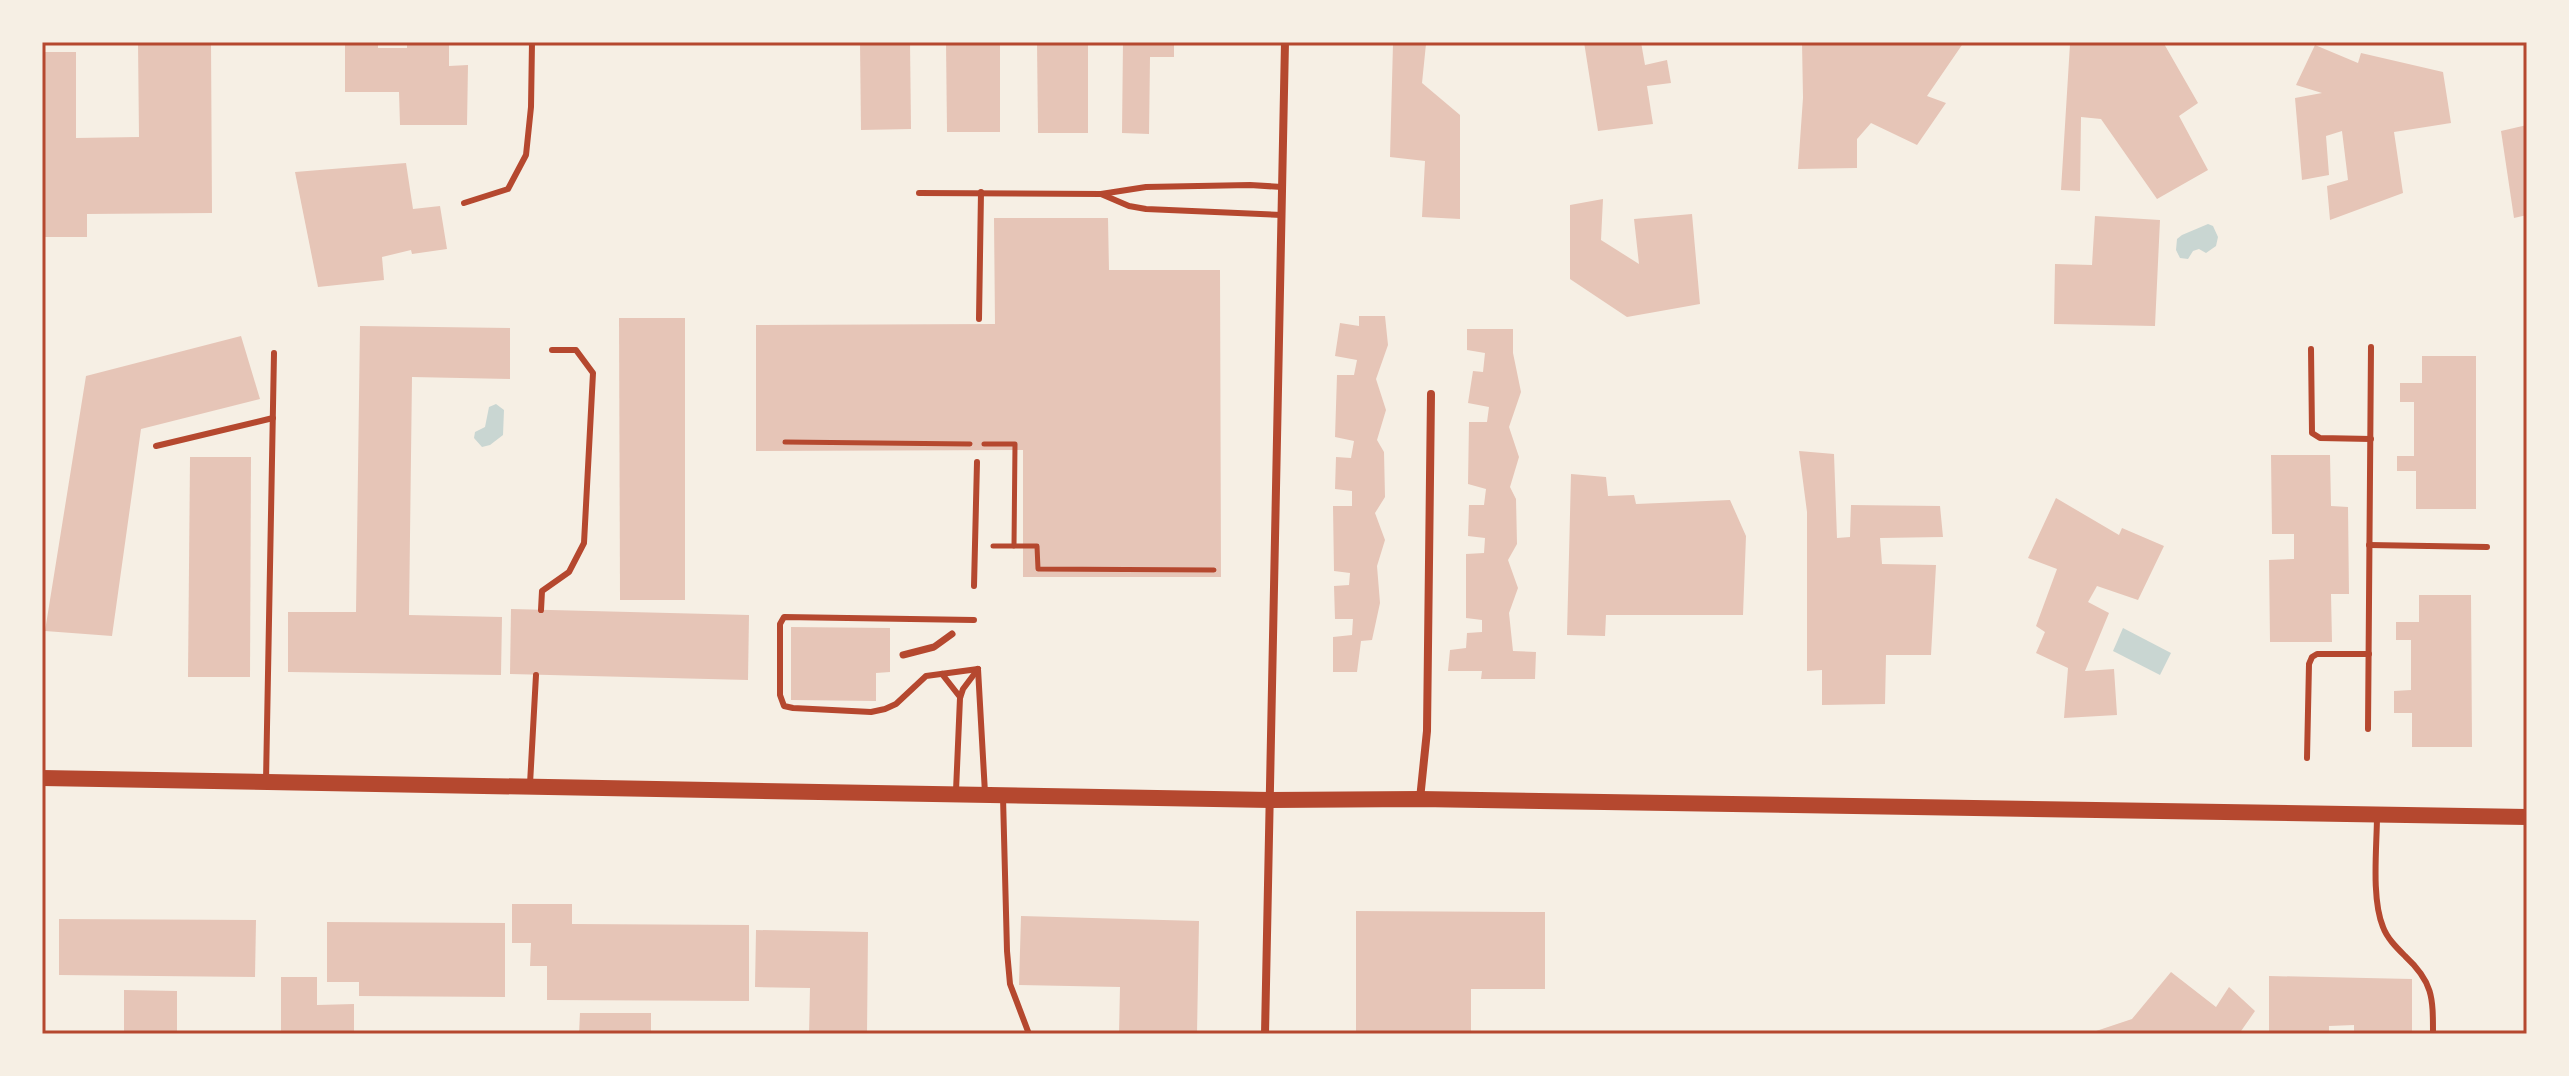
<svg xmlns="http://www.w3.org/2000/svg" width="2569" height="1076" font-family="Raleway,sans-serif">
<rect width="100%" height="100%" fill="#f6efe4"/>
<g fill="#c9d6d2">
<polygon points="2208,224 2213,226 2218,237 2216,246 2206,253 2199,249 2193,251 2188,259 2180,258 2176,250 2177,239 2182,235"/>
<polygon points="496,404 504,410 503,435 490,445 482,447 474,438 475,432 485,427 489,407"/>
<polygon points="2123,628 2171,653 2160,675 2113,651"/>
</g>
<g fill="#e6c5b7">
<polygon points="138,42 211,42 212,213 87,214 87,237 42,237 42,52 76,52 76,138 139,137"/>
<polygon points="345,42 378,42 378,48 407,48 407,42 449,42 449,66 468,65 467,125 400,125 399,92 345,92"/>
<polygon points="860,42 910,42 911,129 861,130"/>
<polygon points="946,42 1000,42 1000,132 947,132"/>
<polygon points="1037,42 1088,42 1088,133 1038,133"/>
<polygon points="1123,42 1174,42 1174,57 1150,57 1149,134 1122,133"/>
<polygon points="1584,42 1641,42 1645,65 1667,60 1671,83 1647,86 1653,124 1598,131"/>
<polygon points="1802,42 1964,42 1927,96 1946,103 1917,145 1871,123 1857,139 1857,168 1798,169 1803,98"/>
<polygon points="2086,42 2163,42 2198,103 2179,116 2208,170 2157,199 2101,119 2081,117 2080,191 2061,190 2070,44 2081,45"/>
<polygon points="1393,44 1426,44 1422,83 1460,115 1460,219 1422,217 1425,161 1390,157"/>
<polygon points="2315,45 2358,63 2361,53 2443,72 2451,123 2394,132 2403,193 2330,220 2327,186 2348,180 2342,131 2326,136 2329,175 2302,180 2295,98 2322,93 2296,85"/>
<polygon points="2527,125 2527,215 2514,218 2501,131"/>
<polygon points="406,163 413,209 440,206 447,249 412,254 411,250 382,257 384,280 318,287 295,172"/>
<polygon points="1603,199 1601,240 1639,264 1634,219 1692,214 1700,304 1627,317 1570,279 1570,205"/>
<polygon points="2095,216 2160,220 2155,326 2054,324 2055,264 2092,265"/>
<polygon points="994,218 1108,218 1109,270 1220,270 1221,577 1023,577 1023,450 756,451 756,325 995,324"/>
<polygon points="1359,316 1385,316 1388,345 1376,379 1386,410 1377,440 1384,452 1385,497 1375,513 1385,540 1377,566 1380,603 1372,640 1361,641 1357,672 1333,672 1333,637 1352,635 1353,619 1335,619 1334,586 1349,585 1350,573 1334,571 1333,506 1352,506 1352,491 1335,489 1336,457 1351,458 1354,441 1335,437 1337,375 1354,375 1357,360 1335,356 1340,323 1359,326"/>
<polygon points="619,318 685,318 685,600 620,600"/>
<polygon points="360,326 510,328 510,379 412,377 409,615 502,617 501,675 288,672 288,612 356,612"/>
<polygon points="1467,329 1513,329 1513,353 1521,392 1509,427 1519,457 1510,487 1516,499 1517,544 1508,560 1518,588 1509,613 1513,651 1536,652 1535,679 1481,679 1482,671 1448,671 1450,650 1466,648 1467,633 1482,632 1482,620 1466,618 1466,554 1484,553 1485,538 1468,536 1469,505 1484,505 1486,489 1468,484 1469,422 1487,422 1489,407 1468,403 1473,371 1483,372 1485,353 1467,350"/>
<polygon points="241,336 260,399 141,429 112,636 45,631 86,376"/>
<polygon points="2422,356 2476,356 2476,509 2416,509 2416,471 2397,471 2397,456 2414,456 2414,402 2400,402 2400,383 2422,383"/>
<polygon points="1799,451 1834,454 1837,538 1850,537 1851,505 1940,506 1943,537 1880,538 1882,564 1936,565 1931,655 1886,655 1885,704 1822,705 1822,670 1807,671 1807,512"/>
<polygon points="2271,455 2330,455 2331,506 2348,507 2349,594 2331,594 2332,642 2270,642 2269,560 2294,559 2294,534 2272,534"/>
<polygon points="190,457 251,457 250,677 188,677"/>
<polygon points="1571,474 1606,477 1608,496 1634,495 1636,504 1730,500 1746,536 1743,615 1606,615 1605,636 1567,635"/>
<polygon points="2056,498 2119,535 2122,528 2164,546 2138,600 2097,586 2088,602 2109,613 2085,671 2114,669 2117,715 2064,718 2068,668 2036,653 2045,632 2036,626 2057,569 2028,558"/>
<polygon points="2419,595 2471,595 2472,747 2412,747 2412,713 2394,713 2394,691 2411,690 2411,640 2396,640 2396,622 2419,622"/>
<polygon points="511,609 749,615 748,680 510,674"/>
<polygon points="791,627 890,628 890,672 876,673 876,701 791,700"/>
<polygon points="512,904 572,904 572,924 749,925 749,1001 547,1000 547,966 530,966 531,943 512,943"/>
<polygon points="1356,911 1545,912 1545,989 1471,989 1471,1034 1356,1034"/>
<polygon points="1021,916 1199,921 1197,1034 1119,1034 1120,987 1019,985"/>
<polygon points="59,919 256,920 255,977 59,975"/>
<polygon points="327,922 505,923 505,997 359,996 359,982 327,982"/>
<polygon points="756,930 868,932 867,1034 809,1034 810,988 755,987"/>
<polygon points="2171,972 2216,1007 2229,987 2255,1011 2239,1034 2087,1034 2132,1019"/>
<polygon points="2269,976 2412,979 2412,1034 2354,1034 2354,1025 2329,1026 2329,1034 2269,1034"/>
<polygon points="281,977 317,977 317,1005 354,1004 354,1034 281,1034"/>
<polygon points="124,990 177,991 177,1034 124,1034"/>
<polygon points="580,1013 651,1013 651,1034 579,1034"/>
</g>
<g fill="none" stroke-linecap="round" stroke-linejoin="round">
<g stroke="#b5482f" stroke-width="5">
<polyline points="785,442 970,444"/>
<polyline points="984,444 1015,444 1014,546 993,546"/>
<polyline points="1014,546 1037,546 1038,569 1214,570"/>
</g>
<g stroke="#b5482f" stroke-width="6">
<polyline points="919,193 1101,194 1146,187 1250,185 1282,187"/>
<polyline points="1101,194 1129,206 1146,209 1282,215"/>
<polyline points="464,203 508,189 526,155 531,107 532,42"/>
<polyline points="979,319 981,192"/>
<polyline points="2311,349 2312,433 2320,438 2371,439"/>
<polyline points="156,446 273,418"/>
<polyline points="2369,545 2487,547"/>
<polyline points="974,586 977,462"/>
<polyline points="541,610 542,591 569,572 584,543 593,373 576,350 552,350"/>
<polyline points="974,620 784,617 780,624 780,695 784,706 793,708 871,712 885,709 896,704 926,676 978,669"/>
<polyline points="978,669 985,793"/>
<polyline points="942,674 960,697"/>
<polyline points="2368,729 2371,347"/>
<polyline points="2307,758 2309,664 2312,657 2317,654 2369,654"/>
<polyline points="266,781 274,353"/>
<polyline points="530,784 536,675"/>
<polyline points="956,791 960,698 963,689 978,669"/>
<polyline points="1003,797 1007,951 1010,984 1029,1034"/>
<path d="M 2377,815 C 2377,846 2371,898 2383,927 C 2387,938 2396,947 2405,956 C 2433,982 2433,997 2433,1034"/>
</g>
<polyline stroke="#b5482f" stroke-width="7" points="903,655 934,647 952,634"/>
<g stroke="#b5482f" stroke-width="8">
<polyline points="1420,799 1427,731 1431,394"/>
<polyline points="1265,1034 1285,42"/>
</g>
<polyline stroke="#b5482f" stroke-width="16" points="42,778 1270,800 1420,799 2527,817"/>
</g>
<rect width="2569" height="1076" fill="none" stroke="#f6efe4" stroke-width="88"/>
<rect x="44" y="44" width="2481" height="988" fill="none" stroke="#b5482f" stroke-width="3"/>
</svg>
